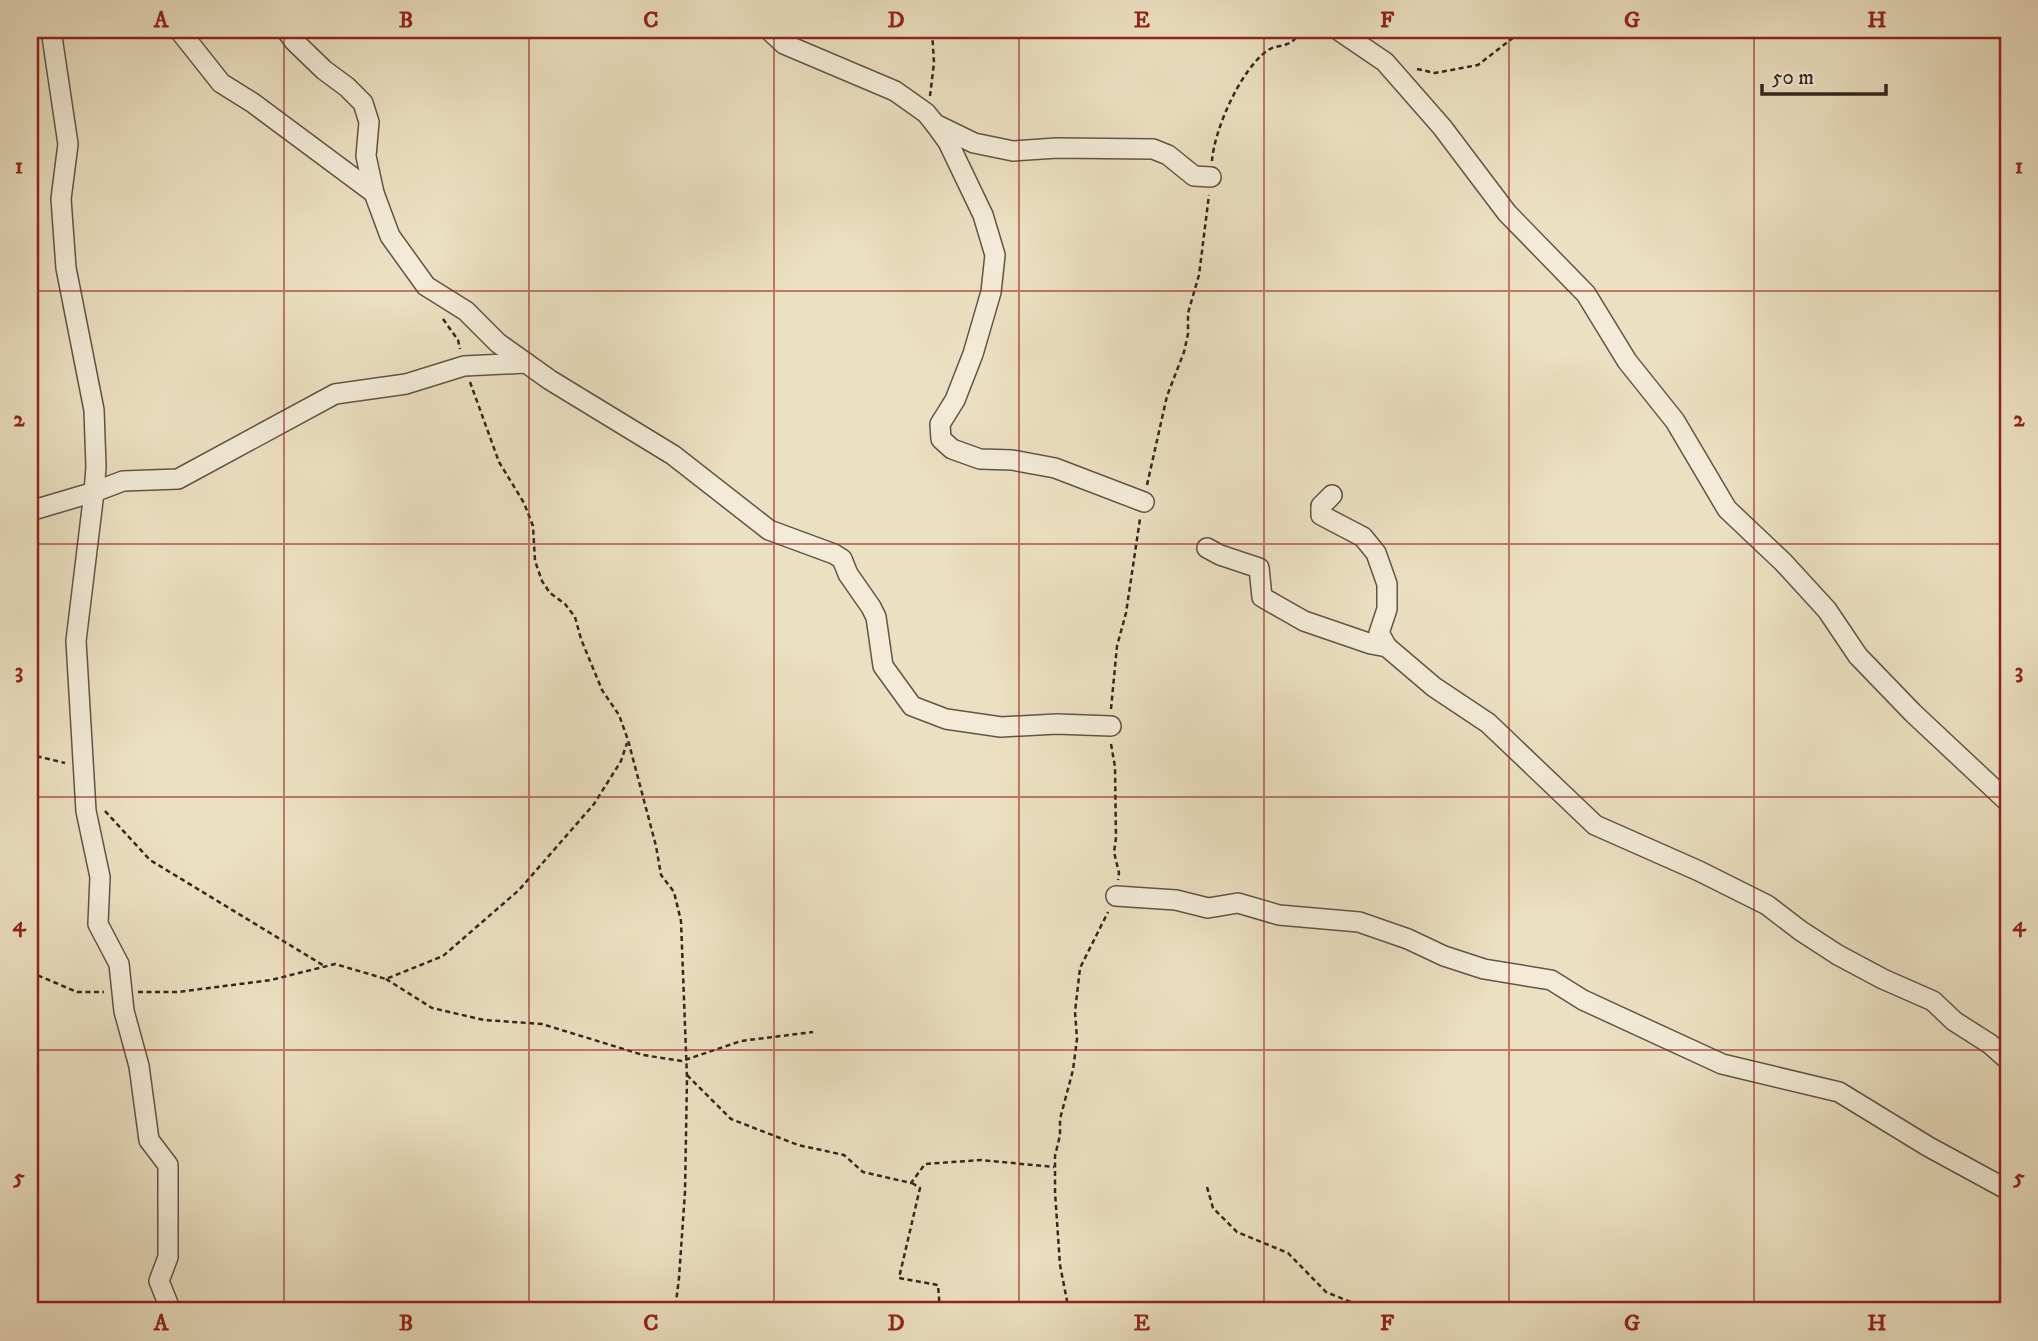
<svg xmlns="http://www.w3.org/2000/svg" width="2038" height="1341" font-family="'IM FELL DW Pica',serif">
<rect width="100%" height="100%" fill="#ece0c2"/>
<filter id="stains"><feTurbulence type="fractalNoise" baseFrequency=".00286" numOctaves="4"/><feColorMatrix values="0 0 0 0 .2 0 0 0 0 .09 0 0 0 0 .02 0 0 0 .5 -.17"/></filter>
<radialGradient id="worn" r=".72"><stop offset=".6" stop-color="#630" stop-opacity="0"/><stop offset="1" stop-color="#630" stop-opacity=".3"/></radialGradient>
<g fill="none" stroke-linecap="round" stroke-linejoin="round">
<g stroke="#615448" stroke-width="22">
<g id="minor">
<polyline points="179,30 221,83 253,103 374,193"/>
<polyline points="286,30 294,41 324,70 347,87 363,103 369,122 366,156 374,193 390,236 426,286 466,311 498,343 550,380 673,455 769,530 834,554 842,559 848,574 871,607 876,617 883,666 912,706 946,719 1001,727 1057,724 1111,726"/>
<polyline points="769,30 784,44 895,91 926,113 935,124 974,143 1013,151 1057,148 1153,149 1168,155 1194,176 1211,177"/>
<polyline points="1338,30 1385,62 1442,127 1507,213 1586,294 1627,361 1675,421 1727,509 1783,562 1827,610 1858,656 1913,713 2008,802"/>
<polyline points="935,124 948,142 983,215 995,255 991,292 973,354 955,400 940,424 941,439 952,449 980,459 1012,460 1055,468 1144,502"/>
<polyline points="1332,495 1321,506 1321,515 1363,537 1376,553 1387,584 1387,609 1379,633 1387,647"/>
<polyline points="30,511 94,492 96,467 94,410 66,268 61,199 68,144 51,30"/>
<polyline points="1207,548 1220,555 1259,568 1262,597 1304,621 1371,644 1387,647 1434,687 1488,723 1595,825 1699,871 1767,905 1801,931 1838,955 1883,979 1933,1001 1954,1021 1990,1044 2008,1060"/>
<polyline points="1116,896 1176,900 1208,908 1238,903 1279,915 1359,922 1408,939 1444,956 1484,969 1551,980 1583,1000 1722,1064 1839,1092 1929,1147 2008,1190"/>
<polyline points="171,1311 159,1281 168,1257 168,1165 149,1140 139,1066 124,1011 119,964 98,924 100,877 86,811 76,641 94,492 123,481 178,479 335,394 406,384 464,366 526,363"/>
</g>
</g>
<g stroke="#332620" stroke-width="2.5" stroke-dasharray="5 3.5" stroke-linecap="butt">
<polyline points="1417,69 1435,73 1478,65 1523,30"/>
<polyline points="930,96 934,63 932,30"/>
<path d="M 1212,161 C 1214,130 1241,69 1267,51 C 1273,46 1280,47 1287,44 C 1294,42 1298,35 1303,30"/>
<polyline points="443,319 458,340 460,349"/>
<polyline points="470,382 499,462 524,503 533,526 535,561 542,581 550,593 565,604 575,617 581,639 602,690 619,715 628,740 656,846 661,875 674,892 681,921 687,1078 685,1192 679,1278 675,1311"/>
<polyline points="1147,485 1167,396 1184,352 1188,334 1188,313 1199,275 1209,195"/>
<polyline points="1111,709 1117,646 1126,613 1140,519"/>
<polyline points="1111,744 1115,767 1116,838 1114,852 1119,873 1118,880"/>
<polyline points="30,751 36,756 65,763"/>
<polyline points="105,811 150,860 326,967"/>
<polyline points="30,972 77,992 104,992"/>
<polyline points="386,979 432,1008 484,1020 542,1024 643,1055 682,1061 741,1041 813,1032"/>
<polyline points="138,992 178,992 271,980 335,964 386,979 443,956 519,890 594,804 621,761 627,743"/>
<polyline points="687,1075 731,1119 798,1145 844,1155 863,1172 911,1183 925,1164 981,1160 1054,1167"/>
<polyline points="912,1183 920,1188 899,1278 938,1285 940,1311"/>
<polyline points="1207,1187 1213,1208 1237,1232 1288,1253 1326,1292 1373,1311"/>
<polyline points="1069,1311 1060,1265 1055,1192 1055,1156 1060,1135 1060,1119 1073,1070 1077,1039 1075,1012 1080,968 1108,912"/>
</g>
<use href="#minor" stroke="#f3ebd7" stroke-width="19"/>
</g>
<path fill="none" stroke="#8f2418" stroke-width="2" stroke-opacity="0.55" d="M 284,30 L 284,1311M 529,30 L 529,1311M 774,30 L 774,1311M 1019,30 L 1019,1311M 1264,30 L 1264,1311M 1509,30 L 1509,1311M 1754,30 L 1754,1311M 30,291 L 2008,291M 30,544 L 2008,544M 30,797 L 2008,797M 30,1050 L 2008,1050"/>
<rect width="2038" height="1341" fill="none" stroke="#ece0c2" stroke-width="77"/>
<path d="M1762 84v10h124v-10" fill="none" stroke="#332620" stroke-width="3.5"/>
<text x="1772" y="84" font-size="21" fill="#332620" stroke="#f3ebd7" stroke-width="5" paint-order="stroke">50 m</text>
<rect x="38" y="38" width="1962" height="1264" fill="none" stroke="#8f2418" stroke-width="2.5"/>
<g font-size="23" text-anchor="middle" font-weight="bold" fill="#8f2418">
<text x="161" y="27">A</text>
<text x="406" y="27">B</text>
<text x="651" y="27">C</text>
<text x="896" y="27">D</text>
<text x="1142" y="27">E</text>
<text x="1387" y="27">F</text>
<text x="1632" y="27">G</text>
<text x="1877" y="27">H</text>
<text x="19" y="173">1</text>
<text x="2019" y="173">1</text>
<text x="19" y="426">2</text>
<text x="2019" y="426">2</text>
<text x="19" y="678">3</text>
<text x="2019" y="678">3</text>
<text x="19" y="931">4</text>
<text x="2019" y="931">4</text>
<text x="19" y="1184">5</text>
<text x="2019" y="1184">5</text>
<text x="161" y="1330">A</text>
<text x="406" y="1330">B</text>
<text x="651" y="1330">C</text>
<text x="896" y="1330">D</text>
<text x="1142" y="1330">E</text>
<text x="1387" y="1330">F</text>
<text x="1632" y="1330">G</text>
<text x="1877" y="1330">H</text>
</g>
<rect width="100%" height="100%" filter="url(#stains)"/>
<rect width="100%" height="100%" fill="url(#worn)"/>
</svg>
